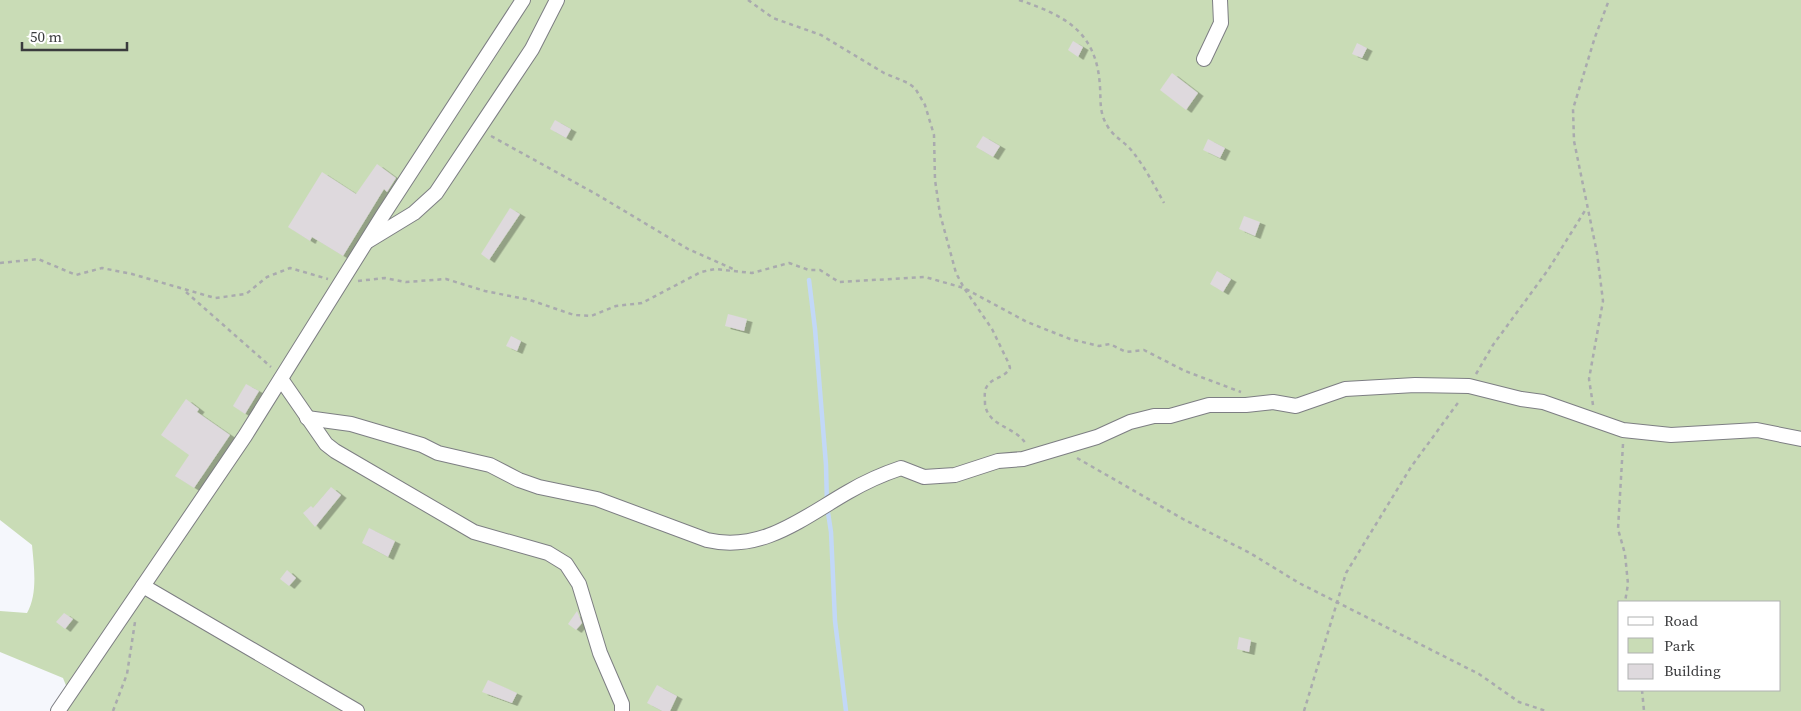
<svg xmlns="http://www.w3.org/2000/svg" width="1801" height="711" font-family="'Source Serif 4',serif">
<defs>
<filter id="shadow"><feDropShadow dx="5.5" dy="3" stdDeviation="0" flood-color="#0004"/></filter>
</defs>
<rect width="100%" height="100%" fill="#f5f7fc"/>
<path fill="#c9dcb6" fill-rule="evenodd" d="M 0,0 L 1801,0 L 1801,711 L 50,711 L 62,699 L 67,688 L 63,678 L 0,652 L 0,611 L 27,613 C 38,594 34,567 32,545 L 0,520 ZM 1620,602 L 1780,602 L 1780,690 L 1620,690 Z"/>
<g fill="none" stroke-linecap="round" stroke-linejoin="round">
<polyline stroke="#c2d8f7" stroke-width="4.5" points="809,280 815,329 826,465 827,506 831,532 835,621 846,711"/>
</g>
<g fill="#ded9dd" filter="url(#shadow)">
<polygon points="1073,41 1083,47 1078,57 1068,50"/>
<polygon points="1357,43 1367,48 1362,58 1352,54"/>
<polygon points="1172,73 1198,93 1186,110 1160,90"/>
<polygon points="555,120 571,129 566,138 550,129"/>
<polygon points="983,136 1000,146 993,157 976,147"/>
<polygon points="1208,139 1225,148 1220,158 1203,150"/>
<polygon points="377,164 396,178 387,192 384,189 343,256 312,237 310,241 288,227 322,172 356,194"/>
<polygon points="510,208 520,214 489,260 481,254"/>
<polygon points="1244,216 1260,222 1255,236 1239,229"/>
<polygon points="1217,271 1231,279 1223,292 1210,284"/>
<polygon points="728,314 747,319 744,331 725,326"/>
<polygon points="511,336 521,341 517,351 506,346"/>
<polygon points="246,384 259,391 245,414 233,406"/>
<polygon points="186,399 199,409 197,412 230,435 194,488 175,476 189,455 161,435"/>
<polygon points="331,487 341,495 315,527 303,513 311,506 313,508"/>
<polygon points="369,528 395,541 388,557 362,543"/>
<polygon points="287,570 296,578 289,586 280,579"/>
<polygon points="577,611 582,623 576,630 568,624"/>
<polygon points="64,613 73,619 65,629 56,622"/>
<polygon points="1239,637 1251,640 1249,652 1237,649"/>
<polygon points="488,680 517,693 512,703 482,692"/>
<polygon points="657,685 677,696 670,711 662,711 647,703"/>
</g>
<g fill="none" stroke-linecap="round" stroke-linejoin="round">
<g stroke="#7d7e83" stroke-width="16">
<g id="street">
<polyline points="1204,59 1221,23 1220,0"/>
<polyline points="368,241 414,213 436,193 532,49 557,0"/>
<polyline points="281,379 326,444 335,451 474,532 548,553 566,564 579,584 600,653 622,704 622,711"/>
<path d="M 307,418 L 351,424 L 422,445 L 438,453 L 490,465 L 519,480 L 539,487 L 597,499 L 707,540 C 762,553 804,517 848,492 C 865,482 883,474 901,468 L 924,477 L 955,475 L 998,461 L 1023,459 L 1097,437 L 1130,422 L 1154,416 L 1170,416 L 1209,405 L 1246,405 L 1273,402 L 1296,406 L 1345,389 L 1415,385 L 1469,386 L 1521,399 L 1543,402 L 1623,430 L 1671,435 L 1757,430 L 1801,439"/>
<polyline points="143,586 357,711"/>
<polyline points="58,711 245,436 383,215 523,0"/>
</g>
</g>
<g stroke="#a9aaae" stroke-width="2.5" stroke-dasharray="4 4" stroke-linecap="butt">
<path d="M 748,0 L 773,18 L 821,35 L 884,73 L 908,83 L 915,88 L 925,105 L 934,135 L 935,180 L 940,214 L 956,273 L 964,288 L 992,329 L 1009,364 L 1010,368 C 1004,379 991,377 986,388 C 984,393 985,398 985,404 C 988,427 1015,426 1026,444"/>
<path d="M 1019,0 C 1066,16 1097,32 1100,87 C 1101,102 1099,113 1108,127 C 1114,137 1125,142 1132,151 C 1145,167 1154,185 1164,203"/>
<polyline points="491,136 596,194 688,249 733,269"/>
<polyline points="0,263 38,259 76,275 102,268 132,274 215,298 246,294 267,277 290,268 328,279"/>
<polyline points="358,281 385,278 406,282 446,279 485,291 530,300 574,315 591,316 616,306 642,303 701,272 715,269 752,273 789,263 809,270 820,270 839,282 925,277 964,288 1027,322 1070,339 1099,346 1110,344 1126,352 1144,350 1185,371 1241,392"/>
<polyline points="186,292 271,367"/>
<polyline points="1476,374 1493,345 1548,270 1586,209"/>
<polyline points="1593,405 1589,379 1603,301 1597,253 1574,141 1573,109 1595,37 1609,0"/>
<polyline points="1623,444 1618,529 1625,554 1628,584 1625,602"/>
<polyline points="1077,458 1183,519 1250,553 1299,583 1479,674 1519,702 1546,711"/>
<polyline points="1642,690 1644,711"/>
<polyline points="113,711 127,674 135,622"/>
<polyline points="1304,711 1346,573 1411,467 1460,400"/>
</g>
<use href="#street" stroke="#fff" stroke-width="14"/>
</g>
<rect x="1618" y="601" width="162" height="90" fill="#ffffff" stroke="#b0b1b1"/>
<rect x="1628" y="617" width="25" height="8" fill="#ffffff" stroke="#b0b1b1"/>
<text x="1664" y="626" font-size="15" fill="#3a3b3d">Road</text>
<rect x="1628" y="638" width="25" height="15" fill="#c9dcb6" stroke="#b0b1b1"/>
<text x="1664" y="651" font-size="15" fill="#3a3b3d">Park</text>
<rect x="1628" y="664" width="25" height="15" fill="#ded9dd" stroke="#b0b1b1"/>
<text x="1664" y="676" font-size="15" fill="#3a3b3d">Building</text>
<path d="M22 42v8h105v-8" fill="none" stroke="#3a3b3d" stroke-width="2.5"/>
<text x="30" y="42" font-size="15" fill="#3a3b3d" stroke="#ffffff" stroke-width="4" paint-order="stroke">50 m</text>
</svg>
